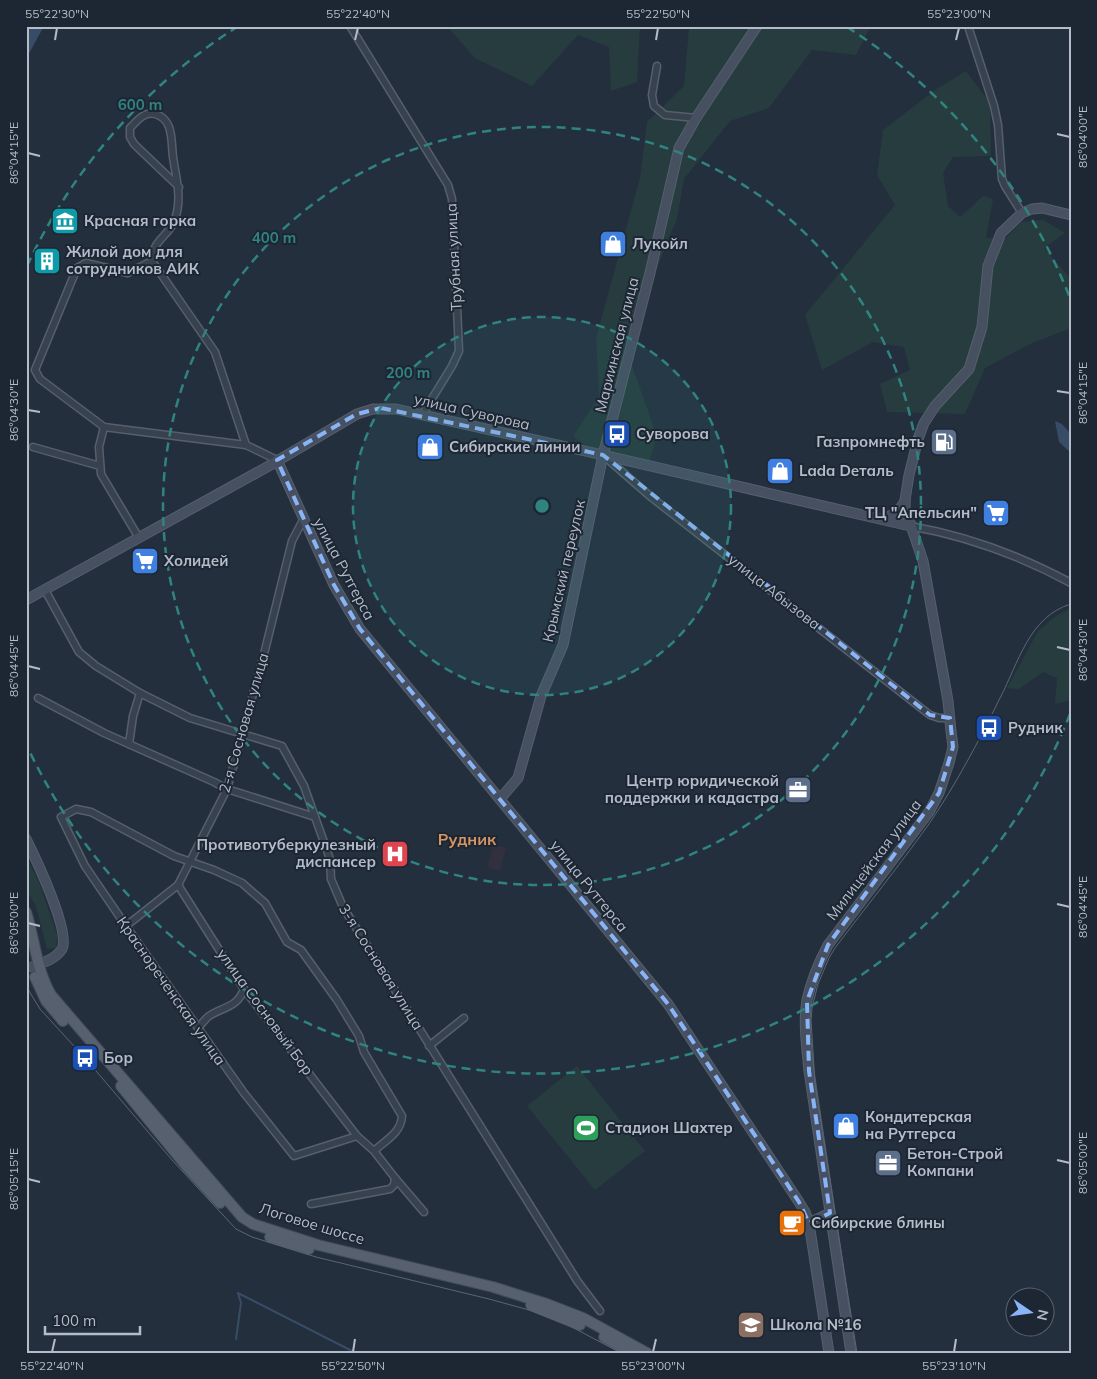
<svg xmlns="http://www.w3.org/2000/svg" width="1097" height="1379" font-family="Mulish,sans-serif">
<rect width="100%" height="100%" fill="#242f3e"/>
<polygon fill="#32303f" points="493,844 506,848 500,871 487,868"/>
<g fill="#263c3f">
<polygon points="447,26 640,26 637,82 611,91 609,47 578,35 532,86 475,58"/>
<polygon points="692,26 871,26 856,55 812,50 769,108 730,121 684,179 677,219 625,346 657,436 649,463 584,445 573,436 599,397 596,338 640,178 647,122 684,86 689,29"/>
<polygon points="966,71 990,103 991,156 953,157 943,173 948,206 960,217 983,196 993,199 986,238 1005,239 1021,222 1043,220 1065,233 1044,248 1071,279 1071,323 1069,329 1032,343 985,368 965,414 887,412 880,384 910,370 904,347 873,342 822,370 805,315 895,205 877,175 883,130 935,90"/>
<polygon points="1071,608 1071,700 1055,704 1057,678 1043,672 1019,689 1007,688 1038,631 1056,616"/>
<polygon points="26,857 38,880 58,937 56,948 47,949 36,906 26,890"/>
<polygon points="577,1066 645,1151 595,1190 527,1106"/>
</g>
<g fill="#394c67">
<polygon points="26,26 44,26 26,59"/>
<polygon points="1055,421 1062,424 1070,433 1071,432 1071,453 1059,442"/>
</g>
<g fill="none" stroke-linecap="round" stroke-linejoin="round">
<g stroke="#394c67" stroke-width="2">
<polyline points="238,1293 356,1353"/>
<polyline points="236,1339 241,1303 238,1293"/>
</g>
<g stroke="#565f6c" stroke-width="9">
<g id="minor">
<polyline points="350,26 448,185 452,199 459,351 452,366 422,415"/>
<polyline points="968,26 994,106 998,125 1002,179 1005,186 1022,213"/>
<polyline points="657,66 652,95 654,106 665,115 696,118"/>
<path d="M 179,187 L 134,144 L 130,137 L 130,128 C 137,121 144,111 155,114 C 174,119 171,142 173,157 C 176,179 183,199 174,222 C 167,237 152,241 152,261 L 128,273 L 86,263 L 77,268 L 35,370 L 40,379 L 104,427 L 246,445"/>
<polyline points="152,261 215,352 246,445 277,460"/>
<polyline points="104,427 99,447 101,474 139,538"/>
<polyline points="33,447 100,466"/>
<polyline points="604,456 651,497 930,715 939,718 950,718"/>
<path d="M 910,526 C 967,536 1021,556 1071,583"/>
<polyline points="45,590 79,652 96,666 140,693 190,718 282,746 304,786 315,817"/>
<polyline points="38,698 104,733 214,782 227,789 315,817 330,859 331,879 343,907 578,1282 600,1311"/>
<polyline points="129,744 133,716 140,693"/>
<polyline points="178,885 244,989 357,1136"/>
<polyline points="126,926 178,885 227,789 264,654 292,541 303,520"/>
<path d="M 198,1028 C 201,1025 205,1019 209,1016 C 223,1007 238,1007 244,989"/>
<polyline points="429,1046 464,1018"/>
<path d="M 374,1151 C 386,1140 401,1133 402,1116 L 364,1052 L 359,1036 L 337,1000 L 301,950 L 287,942 L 265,903 L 242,883 L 214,870 L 174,856 L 91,812 L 76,809 L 61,817 L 85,866 L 126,926 L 244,1093 L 294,1156 L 357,1136 L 374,1151 L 395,1178 L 424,1212"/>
<polyline points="311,1204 390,1189 394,1185 395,1178"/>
</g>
</g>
<g stroke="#565f6c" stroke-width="11">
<g id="secondary">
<polyline points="277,460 334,585 360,629 668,1004 799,1202 805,1212 809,1223 829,1353"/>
<path d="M 881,519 C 893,516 899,512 905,501"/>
<polyline points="26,600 267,467 357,414 373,409 396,409 603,455 910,526"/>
<polyline points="500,799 518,778 541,696 563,645 603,455 650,273 679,148 696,118 757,26"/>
<path d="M 26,839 C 35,857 71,932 62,949 C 56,959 42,963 32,967"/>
<polyline points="809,1223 830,1213"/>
<path d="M 851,1353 L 809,1071 C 807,1048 803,1023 807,1000 C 811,981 819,962 828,945 L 929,812 L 939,793 L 949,763 L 953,747 L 951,731 L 948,701 L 923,561 L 905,508 L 905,500 L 909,475 L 918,439 L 924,423 L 935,406 L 969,369 L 982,327 L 988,266 L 1001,233 L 1022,213 L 1032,209 L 1042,208 L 1071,215"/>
</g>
</g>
<g stroke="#414a57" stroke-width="12">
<g id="primary">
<path d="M 26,912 C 35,940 36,969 51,995 L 242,1217 L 253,1224 L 318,1245 L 493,1287 L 547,1304 L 583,1318 L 647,1353"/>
<polyline points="35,977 46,1001 63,1021"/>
<polyline points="121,1086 188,1168 220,1203"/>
<polyline points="270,1237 309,1249"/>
<polyline points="531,1305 580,1325"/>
<polyline points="604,1337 632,1353"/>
</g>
</g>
<use href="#minor" stroke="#38414e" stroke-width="6"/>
<use href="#secondary" stroke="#465061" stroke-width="9"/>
<use href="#primary" stroke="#56606e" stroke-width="10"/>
<g stroke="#5a6575" stroke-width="1">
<polyline points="26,981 29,991 40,1009 85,1058 172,1160 236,1229 252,1237 316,1257 489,1299 529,1310 570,1326 621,1353"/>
<path d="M 857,1353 L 815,1084 L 811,1020 L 812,1008 L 818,984 L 829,958 L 835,948 C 866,907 899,866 929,824 C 956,784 979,741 1000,698 C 1018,664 1029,616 1071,604"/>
</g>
</g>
<path fill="none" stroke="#8ab4f8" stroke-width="4" stroke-dasharray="10 6" stroke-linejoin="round" d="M 381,408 L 603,455 L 930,715 L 950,718 L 953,747 L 939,793 L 828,945 L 807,1001 L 809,1071 L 830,1213 L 809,1223 L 799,1202 L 668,1004 L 360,629 L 334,585 L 277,460 L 357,414 Z"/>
<path fill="none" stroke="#b4bcc9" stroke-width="2" d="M 55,40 L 57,28M 355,40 L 358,28M 656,40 L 658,28M 956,40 L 959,28M 1057,134 L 1070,137M 28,153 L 40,156M 1057,391 L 1070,393M 28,410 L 40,412M 1057,647 L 1070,650M 28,666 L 40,669M 1057,904 L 1070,907M 28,923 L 40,926M 1057,1160 L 1070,1163M 28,1179 L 40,1182M 52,1352 L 55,1339M 353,1352 L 355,1339M 653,1352 L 656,1339M 954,1352 L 956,1339"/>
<circle cx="542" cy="506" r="189" fill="#308480" fill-opacity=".12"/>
<g fill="none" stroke="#308480" stroke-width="2.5" stroke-dasharray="9 6">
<circle cx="542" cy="506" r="189"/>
<circle cx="542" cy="506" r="379"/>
<path d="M1070 714A568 568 0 0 1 27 746M27 266A568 568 0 0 1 237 27M847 27A568 568 0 0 1 1070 298"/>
</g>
<defs>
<g id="museum-square" transform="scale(1.4375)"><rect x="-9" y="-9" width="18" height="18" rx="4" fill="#0f9aa8" stroke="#1d2633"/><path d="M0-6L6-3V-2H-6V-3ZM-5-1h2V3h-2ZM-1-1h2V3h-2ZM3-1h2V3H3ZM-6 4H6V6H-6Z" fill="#fff"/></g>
<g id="shop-square" transform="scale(1.4375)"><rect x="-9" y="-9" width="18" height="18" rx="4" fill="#3f7fe0" stroke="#1d2633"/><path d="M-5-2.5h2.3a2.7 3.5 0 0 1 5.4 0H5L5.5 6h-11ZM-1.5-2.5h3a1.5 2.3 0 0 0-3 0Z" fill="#fff"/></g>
<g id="building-square" transform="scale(1.4375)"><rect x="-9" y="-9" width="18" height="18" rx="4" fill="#0f9aa8" stroke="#1d2633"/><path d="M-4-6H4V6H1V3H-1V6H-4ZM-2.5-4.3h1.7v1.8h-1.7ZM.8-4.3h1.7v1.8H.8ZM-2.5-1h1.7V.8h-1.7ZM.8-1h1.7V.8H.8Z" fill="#fff"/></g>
<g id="bus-square" transform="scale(1.4375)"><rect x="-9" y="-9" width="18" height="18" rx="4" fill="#1a4fb4" stroke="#1d2633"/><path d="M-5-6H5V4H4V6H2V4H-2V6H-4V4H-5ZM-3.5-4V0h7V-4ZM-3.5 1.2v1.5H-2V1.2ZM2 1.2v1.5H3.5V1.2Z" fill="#fff"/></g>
<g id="fuel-square" transform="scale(1.4375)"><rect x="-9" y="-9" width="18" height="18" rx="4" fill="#5c6f8a" stroke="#1d2633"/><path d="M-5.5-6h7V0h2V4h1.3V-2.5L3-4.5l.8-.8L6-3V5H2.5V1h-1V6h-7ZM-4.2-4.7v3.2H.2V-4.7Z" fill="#fff"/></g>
<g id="supermarket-square" transform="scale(1.4375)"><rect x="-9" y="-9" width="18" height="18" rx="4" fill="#3f7fe0" stroke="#1d2633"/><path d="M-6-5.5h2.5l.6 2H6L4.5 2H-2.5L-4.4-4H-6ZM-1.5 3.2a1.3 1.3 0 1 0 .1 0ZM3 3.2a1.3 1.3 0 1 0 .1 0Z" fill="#fff"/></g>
<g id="office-square" transform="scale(1.4375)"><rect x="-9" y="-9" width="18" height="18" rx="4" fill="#5c6f8a" stroke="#1d2633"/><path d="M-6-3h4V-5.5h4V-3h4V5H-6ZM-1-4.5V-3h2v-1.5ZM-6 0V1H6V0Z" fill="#fff"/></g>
<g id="hospital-square" transform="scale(1.4375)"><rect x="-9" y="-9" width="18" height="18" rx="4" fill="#e0444e" stroke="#1d2633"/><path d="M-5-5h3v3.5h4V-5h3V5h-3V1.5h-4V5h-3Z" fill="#fff"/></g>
<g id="stadium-square" transform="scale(1.4375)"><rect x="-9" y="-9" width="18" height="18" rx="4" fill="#2e9e5b" stroke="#1d2633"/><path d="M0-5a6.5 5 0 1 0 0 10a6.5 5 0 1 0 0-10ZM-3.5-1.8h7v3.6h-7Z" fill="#fff"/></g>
<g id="cafe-square" transform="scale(1.4375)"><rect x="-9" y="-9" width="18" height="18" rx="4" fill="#e8710a" stroke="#1d2633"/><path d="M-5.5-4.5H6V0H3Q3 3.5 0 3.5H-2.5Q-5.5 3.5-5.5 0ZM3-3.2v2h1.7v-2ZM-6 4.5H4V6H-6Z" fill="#fff"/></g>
<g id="school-square" transform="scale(1.4375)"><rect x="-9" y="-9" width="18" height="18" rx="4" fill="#8d6e63" stroke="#1d2633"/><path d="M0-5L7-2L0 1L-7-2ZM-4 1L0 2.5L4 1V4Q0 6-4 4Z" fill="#fff"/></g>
</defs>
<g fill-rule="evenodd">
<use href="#museum-square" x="65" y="221"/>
<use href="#shop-square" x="613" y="244"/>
<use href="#building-square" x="47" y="261"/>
<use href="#bus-square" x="617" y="434"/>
<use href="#fuel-square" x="944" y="442"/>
<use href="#shop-square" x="430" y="447"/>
<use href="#shop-square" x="780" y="471"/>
<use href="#supermarket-square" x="996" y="513"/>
<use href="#supermarket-square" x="145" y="561"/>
<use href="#bus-square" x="989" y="728"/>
<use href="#office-square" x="798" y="790"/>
<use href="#hospital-square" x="395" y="854"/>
<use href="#bus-square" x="85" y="1058"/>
<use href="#shop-square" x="846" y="1126"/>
<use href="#stadium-square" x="586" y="1128"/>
<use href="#office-square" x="888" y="1163"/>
<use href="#cafe-square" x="792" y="1223"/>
<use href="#school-square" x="751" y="1325"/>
</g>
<g text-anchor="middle" stroke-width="4" stroke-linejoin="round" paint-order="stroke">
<g font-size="15" font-weight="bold" fill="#b4bcc9" stroke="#1d2633" text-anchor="start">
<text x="84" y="226">Красная горка</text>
<text x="632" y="249">Лукойл</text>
<text x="66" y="257">Жилой дом для<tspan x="66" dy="17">сотрудников АИК</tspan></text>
<text x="636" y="439">Суворова</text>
<text x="925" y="447" text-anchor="end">Газпромнефть</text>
<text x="449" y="452">Сибирские линии</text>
<text x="799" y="476">Lada Dеталь</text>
<text x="977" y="518" text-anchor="end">ТЦ "Апельсин"</text>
<text x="164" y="566">Холидей</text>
<text x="1008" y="733">Рудник</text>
<text x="779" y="786" text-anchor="end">Центр юридической<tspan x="779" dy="17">поддержки и кадастра</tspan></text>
<text x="376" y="850" text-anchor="end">Противотуберкулезный<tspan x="376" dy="17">диспансер</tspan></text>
<text x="104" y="1063">Бор</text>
<text x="865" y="1122">Кондитерская<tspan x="865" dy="17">на Рутгерса</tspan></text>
<text x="605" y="1133">Стадион Шахтер</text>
<text x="907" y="1159">Бетон-Строй<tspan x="907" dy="17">Компани</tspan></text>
<text x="811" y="1228">Сибирские блины</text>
<text x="770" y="1330">Школа №16</text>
</g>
<g font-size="15" fill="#b4bcc9" stroke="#1d2633">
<text transform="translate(454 257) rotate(-93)" y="5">Трубная улица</text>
<text transform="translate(617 345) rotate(-76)" y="5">Мариинская улица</text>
<text transform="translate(472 412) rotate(13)" y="5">улица Суворова</text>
<text transform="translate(344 569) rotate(62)" y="5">улица Рутгерса</text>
<text transform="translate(564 571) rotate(-77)" y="5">Крымский переулок</text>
<text transform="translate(774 592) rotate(38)" y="5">улица Абызова</text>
<text transform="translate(244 723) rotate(-74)" y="5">2-я Сосновая улица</text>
<text transform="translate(874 860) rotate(-53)" y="5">Милицейская улица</text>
<text transform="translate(589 886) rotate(51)" y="5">улица Рутгерса</text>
<text transform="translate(381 967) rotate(58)" y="5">3-я Сосновая улица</text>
<text transform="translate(171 991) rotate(55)" y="5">Краснореченская улица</text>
<text transform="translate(265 1012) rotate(54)" y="5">улица Сосновый Бор</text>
<text transform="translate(312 1224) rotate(17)" y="5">Логовое шоссе</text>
</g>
<g font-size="16" font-weight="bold" fill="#d59563" stroke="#1d2633">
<text x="467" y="845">Рудник</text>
</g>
</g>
<circle cx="542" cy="506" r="8" fill="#308480" stroke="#1d2633" stroke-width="2.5"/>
<g font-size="15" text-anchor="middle" font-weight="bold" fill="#308480" stroke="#1d2633" stroke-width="4" stroke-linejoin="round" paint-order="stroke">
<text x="140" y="110">600 m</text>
<text x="274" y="243">400 m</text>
<text x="408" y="378">200 m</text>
</g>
<rect width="1097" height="1379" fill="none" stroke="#1d2633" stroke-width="55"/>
<g transform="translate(1030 1312) rotate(103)"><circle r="24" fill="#1d2633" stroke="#59626f"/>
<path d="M0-4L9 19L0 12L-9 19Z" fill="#8ab4f8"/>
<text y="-8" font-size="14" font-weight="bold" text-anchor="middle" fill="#b4bcc9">N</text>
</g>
<path d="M45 1326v8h95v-8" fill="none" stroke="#b4bcc9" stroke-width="2.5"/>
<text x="52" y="1326" font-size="15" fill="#b4bcc9" stroke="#1d2633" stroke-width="4" paint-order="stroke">100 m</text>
<rect x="28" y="28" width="1042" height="1324" fill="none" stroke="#b4bcc9" stroke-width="2"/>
<g font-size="12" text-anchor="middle" fill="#b4bcc9">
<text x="57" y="18">55°22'30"N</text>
<text x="358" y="18">55°22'40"N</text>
<text x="658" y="18">55°22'50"N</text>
<text x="959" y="18">55°23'00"N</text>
<text transform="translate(1083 137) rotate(-90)" y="4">86°04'00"E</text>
<text transform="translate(14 153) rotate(-90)" y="4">86°04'15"E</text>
<text transform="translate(1083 393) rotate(-90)" y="4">86°04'15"E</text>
<text transform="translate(14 410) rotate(-90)" y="4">86°04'30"E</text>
<text transform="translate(1083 650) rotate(-90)" y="4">86°04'30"E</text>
<text transform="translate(14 666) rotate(-90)" y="4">86°04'45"E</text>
<text transform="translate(1083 907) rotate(-90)" y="4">86°04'45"E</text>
<text transform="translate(14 923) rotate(-90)" y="4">86°05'00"E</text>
<text transform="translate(1083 1163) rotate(-90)" y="4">86°05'00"E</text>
<text transform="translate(14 1179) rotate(-90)" y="4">86°05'15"E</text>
<text x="52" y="1370">55°22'40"N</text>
<text x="353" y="1370">55°22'50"N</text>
<text x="653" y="1370">55°23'00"N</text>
<text x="954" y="1370">55°23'10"N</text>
</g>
</svg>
